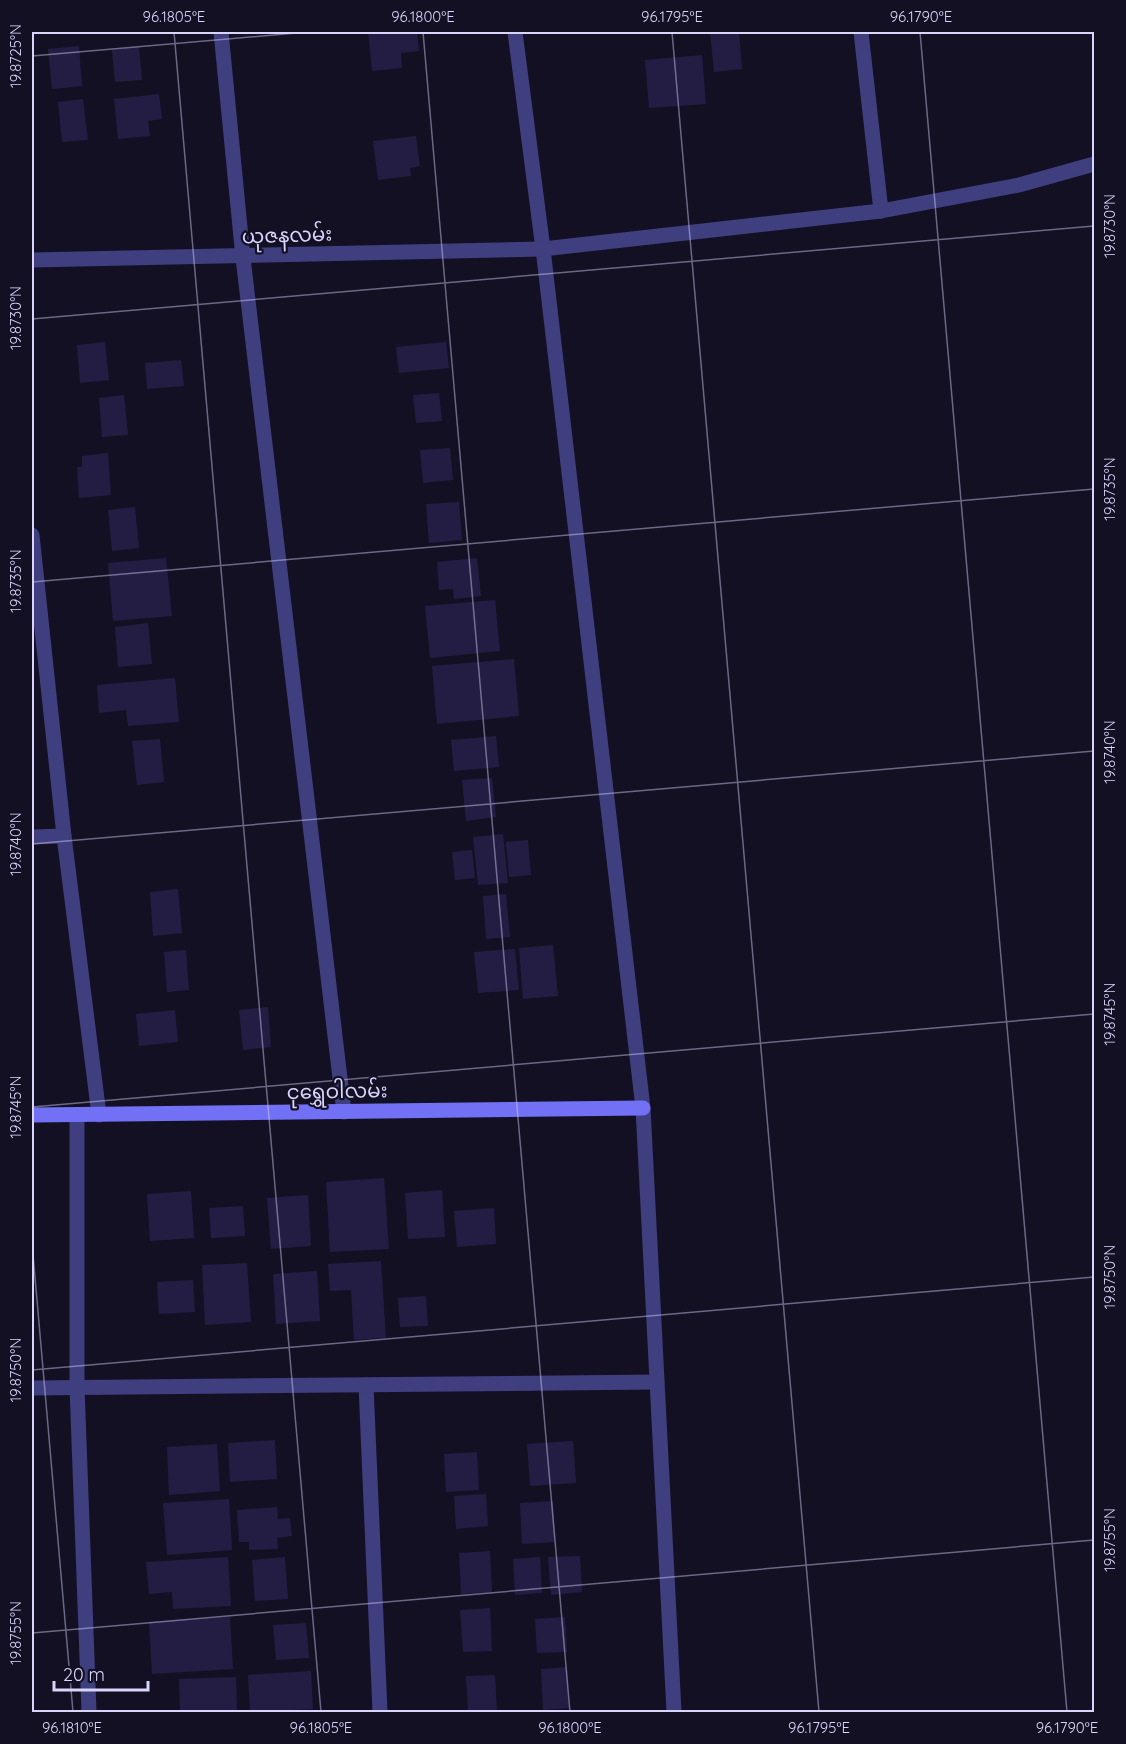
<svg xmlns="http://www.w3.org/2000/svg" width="1126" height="1744" font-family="Quicksand,'Noto Sans Myanmar',sans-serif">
<rect width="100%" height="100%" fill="#131023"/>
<g fill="#241d43">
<polygon points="368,32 417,32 419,51 401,53 402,68 372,71"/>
<polygon points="710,32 739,32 742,69 714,72"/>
<polygon points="79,46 82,86 52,89 48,49"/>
<polygon points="139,47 142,80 115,82 112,50"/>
<polygon points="702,55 706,104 649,108 645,60"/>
<polygon points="159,94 162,119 148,121 150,136 118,139 114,99"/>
<polygon points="83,99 88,140 62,142 58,102"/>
<polygon points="416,136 420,166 410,168 411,176 378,180 373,141"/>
<polygon points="105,342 109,380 80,383 77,345"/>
<polygon points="446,342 449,368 399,373 396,347"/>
<polygon points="181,360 184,386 147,389 145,363"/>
<polygon points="439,393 442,421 416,423 413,395"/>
<polygon points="124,395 128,435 102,437 99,398"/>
<polygon points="450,448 453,480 423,483 420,450"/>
<polygon points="108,453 111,495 79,498 77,467 82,467 82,456"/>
<polygon points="459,502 462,540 429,543 426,504"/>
<polygon points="135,507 139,548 112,551 108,510"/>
<polygon points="166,558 172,616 113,621 108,563"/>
<polygon points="477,558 481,596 454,599 453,589 439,590 437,562"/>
<polygon points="495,600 500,651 430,658 425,606"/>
<polygon points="148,623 152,664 118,667 115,627"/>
<polygon points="514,659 519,716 437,724 432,666"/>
<polygon points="175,678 179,722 128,726 126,710 99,713 97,685"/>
<polygon points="496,736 499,767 454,771 451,740"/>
<polygon points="160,739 164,782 137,785 132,741"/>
<polygon points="492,778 496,817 466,821 462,780"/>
<polygon points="503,834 508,883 478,885 473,837"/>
<polygon points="528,840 531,875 509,877 506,842"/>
<polygon points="472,850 475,878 455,880 452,852"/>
<polygon points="178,889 182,933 153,936 150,892"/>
<polygon points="506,894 510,937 486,939 483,896"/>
<polygon points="553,945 558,996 523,999 519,948"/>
<polygon points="515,949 519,990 478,993 474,952"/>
<polygon points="186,950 189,990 167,992 164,952"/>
<polygon points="268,1007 271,1047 243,1050 239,1010"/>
<polygon points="175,1010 178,1042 139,1046 136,1014"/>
<polygon points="384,1178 389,1249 330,1252 326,1182"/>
<polygon points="442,1190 445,1237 408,1239 405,1193"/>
<polygon points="191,1191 194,1238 150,1241 147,1194"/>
<polygon points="308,1195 311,1246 271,1249 267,1198"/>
<polygon points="243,1206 245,1236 211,1238 209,1208"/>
<polygon points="494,1208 496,1244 457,1247 454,1211"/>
<polygon points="381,1261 386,1338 354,1340 351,1290 330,1291 328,1264"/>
<polygon points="247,1263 251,1322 205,1325 202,1265"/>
<polygon points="317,1271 320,1321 276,1324 273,1274"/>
<polygon points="193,1280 195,1312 159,1314 157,1282"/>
<polygon points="426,1296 428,1326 400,1327 398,1298"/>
<polygon points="275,1440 277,1479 230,1482 228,1443"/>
<polygon points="573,1441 576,1483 530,1486 527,1444"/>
<polygon points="217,1444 220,1491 169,1495 167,1447"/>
<polygon points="477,1452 479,1490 446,1492 444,1454"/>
<polygon points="486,1494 488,1526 456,1529 454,1496"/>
<polygon points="229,1499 232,1550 167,1555 163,1503"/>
<polygon points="553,1501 555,1542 522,1544 520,1503"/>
<polygon points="277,1507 278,1519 290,1518 292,1536 277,1538 278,1549 249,1550 249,1542 239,1542 237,1510"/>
<polygon points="490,1551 492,1592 461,1594 459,1553"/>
<polygon points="580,1556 582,1592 551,1595 548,1557"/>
<polygon points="228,1557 231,1606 173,1609 172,1592 149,1594 146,1562"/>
<polygon points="285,1557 288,1599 255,1601 252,1560"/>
<polygon points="540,1557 542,1593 515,1595 513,1559"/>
<polygon points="490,1608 492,1651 463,1652 460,1610"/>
<polygon points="230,1617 233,1669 152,1674 149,1622"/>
<polygon points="565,1617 567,1652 537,1653 535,1619"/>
<polygon points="306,1623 309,1658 276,1660 273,1625"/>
<polygon points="567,1667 569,1708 543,1710 541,1669"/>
<polygon points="311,1671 313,1709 250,1712 248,1675"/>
<polygon points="495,1675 497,1712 468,1712 466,1676"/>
<polygon points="236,1677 237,1712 180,1712 179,1679"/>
</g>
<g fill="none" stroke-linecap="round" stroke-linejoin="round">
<g stroke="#3f3e7f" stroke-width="15">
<polyline points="221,32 243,258 344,1112"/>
<polyline points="515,32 543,249 643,1108 674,1712"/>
<polyline points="861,32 881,211"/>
<polyline points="32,260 543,249 881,211 1019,185 1094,164"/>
<polyline points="32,535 64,836 99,1115"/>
<polyline points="32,837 64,836"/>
<polyline points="77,1115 77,1387 89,1712"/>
<polyline points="366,1385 380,1712"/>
<polyline points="32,1388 657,1382"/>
</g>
<polyline stroke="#7271f6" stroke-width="15" points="32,1115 643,1108"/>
</g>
<path fill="none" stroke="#d8d4fc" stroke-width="1.5" stroke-opacity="0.45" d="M 174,32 L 321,1712M 423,32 L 570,1712M 672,32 L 819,1712M 920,32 L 1067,1712M 32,56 L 308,32M 32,319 L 1094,226M 32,582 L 1094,489M 32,844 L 1094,751M 32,1107 L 1094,1014M 32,1243 L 73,1712M 32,1370 L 1094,1277M 32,1633 L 1094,1540"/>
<g text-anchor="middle" stroke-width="4.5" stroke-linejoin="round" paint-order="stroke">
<g font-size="20" fill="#d8d4fc" stroke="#131023">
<text transform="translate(287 235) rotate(-2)" y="7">ယုဇနလမ်း</text>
<text transform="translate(337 1091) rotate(-1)" y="7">ငုရွှေဝါလမ်း</text>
</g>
</g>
<rect width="1126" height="1744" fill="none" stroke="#131023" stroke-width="66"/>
<path d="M54 1681v9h94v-9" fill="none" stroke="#d8d4fc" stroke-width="3"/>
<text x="63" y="1681" font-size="18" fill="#d8d4fc" stroke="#131023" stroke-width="4.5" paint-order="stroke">20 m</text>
<rect x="33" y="33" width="1060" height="1678" fill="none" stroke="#d8d4fc" stroke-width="2"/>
<g font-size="15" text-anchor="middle" fill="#d8d4fc">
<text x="174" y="22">96.1805°E</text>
<text x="423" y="22">96.1800°E</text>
<text x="672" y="22">96.1795°E</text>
<text x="921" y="22">96.1790°E</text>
<text transform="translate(16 56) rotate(-90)" y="5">19.8725°N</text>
<text transform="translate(1110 226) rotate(-90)" y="5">19.8730°N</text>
<text transform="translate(16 318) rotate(-90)" y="5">19.8730°N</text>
<text transform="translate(1110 489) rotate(-90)" y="5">19.8735°N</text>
<text transform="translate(16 581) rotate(-90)" y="5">19.8735°N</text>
<text transform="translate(1110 752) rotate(-90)" y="5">19.8740°N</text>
<text transform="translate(16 844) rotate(-90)" y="5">19.8740°N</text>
<text transform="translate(1110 1014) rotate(-90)" y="5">19.8745°N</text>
<text transform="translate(16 1107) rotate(-90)" y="5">19.8745°N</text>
<text transform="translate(1110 1277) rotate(-90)" y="5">19.8750°N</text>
<text transform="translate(16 1370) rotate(-90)" y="5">19.8750°N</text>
<text transform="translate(1110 1540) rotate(-90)" y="5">19.8755°N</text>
<text transform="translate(16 1633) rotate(-90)" y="5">19.8755°N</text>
<text x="72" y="1733">96.1810°E</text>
<text x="321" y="1733">96.1805°E</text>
<text x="570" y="1733">96.1800°E</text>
<text x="819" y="1733">96.1795°E</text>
<text x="1067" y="1733">96.1790°E</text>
</g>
</svg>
